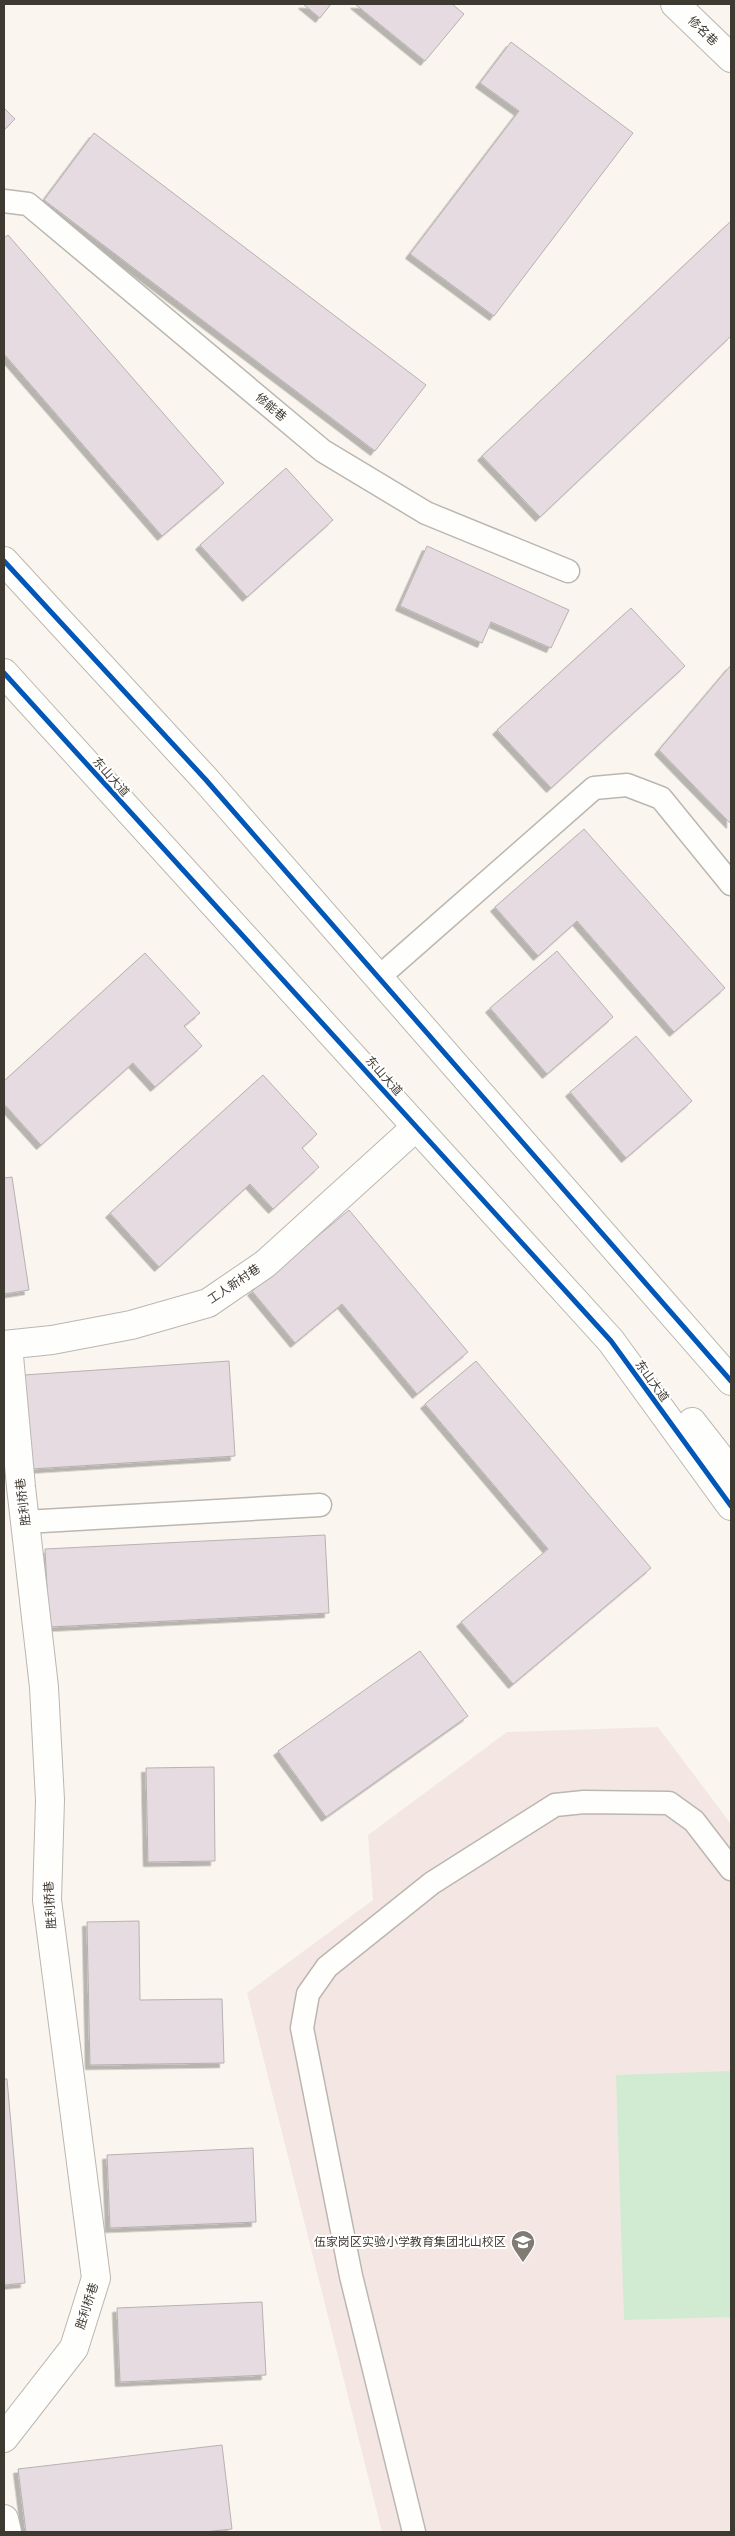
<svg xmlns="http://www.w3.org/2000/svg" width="735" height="2536" font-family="'Public Sans','Noto Sans SC',sans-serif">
<defs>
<filter id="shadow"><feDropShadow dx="-4.5" dy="4.5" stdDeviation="0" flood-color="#0004"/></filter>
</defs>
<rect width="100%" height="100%" fill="#faf5ee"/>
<polygon fill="#f4e7e3" points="658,1727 731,1824 731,2532 382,2532 247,1993 373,1900 368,1835 507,1732"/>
<polygon fill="#d0ebd1" points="731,2071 731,2317 624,2320 616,2075"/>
<g fill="#e5dbe1" stroke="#b7b2b3" filter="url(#shadow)">
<polygon points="303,4 331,4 320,18"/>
<polygon points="355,4 452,4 464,14 425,61"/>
<polygon points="511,42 633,133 494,316 410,254 519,111 480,83"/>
<polygon points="4,108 15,119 4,130"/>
<polygon points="94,133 426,385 375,451 44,200"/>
<polygon points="731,221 731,336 540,517 482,456"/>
<polygon points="8,235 224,483 162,536 4,354 4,238"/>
<polygon points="286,468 333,520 247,597 200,545"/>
<polygon points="427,546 569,610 551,648 491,622 482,643 400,606"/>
<polygon points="631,608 685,666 551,788 497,730"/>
<polygon points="731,665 731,824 659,750"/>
<polygon points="584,829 725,988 674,1032 577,921 538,956 495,907"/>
<polygon points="557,951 613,1017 547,1074 490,1008"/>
<polygon points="145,953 200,1013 184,1026 202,1046 155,1087 133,1063 41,1145 4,1104 4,1081"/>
<polygon points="636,1036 692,1101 626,1158 570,1092"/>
<polygon points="263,1075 317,1134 302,1148 319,1167 273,1209 250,1184 159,1267 110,1213"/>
<polygon points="12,1177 29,1290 4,1294 4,1178"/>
<polygon points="349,1210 468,1352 417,1394 342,1304 295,1343 252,1291"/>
<polygon points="229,1361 235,1456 31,1469 24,1375"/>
<polygon points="476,1361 651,1568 513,1684 461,1622 548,1549 425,1404"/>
<polygon points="325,1535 329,1613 49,1627 45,1549"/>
<polygon points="420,1651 468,1716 326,1817 278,1751"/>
<polygon points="214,1767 215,1861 148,1862 146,1768"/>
<polygon points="139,1921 140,2000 222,1999 224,2063 90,2065 87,1922"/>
<polygon points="4,2079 7,2079 25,2283 4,2285"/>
<polygon points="253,2148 256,2222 110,2228 107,2155"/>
<polygon points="262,2302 266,2375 120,2382 117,2308"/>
<polygon points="222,2445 232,2529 204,2532 26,2532 18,2469"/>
</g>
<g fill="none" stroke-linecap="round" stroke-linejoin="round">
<g stroke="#bbb7b0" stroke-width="25">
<g id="service">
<polyline points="4,201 28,204 323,451 426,513 568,571"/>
<polyline points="379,977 594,788 627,785 661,798 731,884"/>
<polyline points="25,1522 320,1505"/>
<polyline points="414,2532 351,2276 302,2028 308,1994 327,1967 432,1883 555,1805 584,1802 669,1803 694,1821 731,1869"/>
</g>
</g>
<g stroke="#bbb7b0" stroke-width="30">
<g id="minor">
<polyline points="675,4 731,58"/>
<polyline points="4,1345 52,1340 131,1325 208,1303 265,1264 416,1127"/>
<polyline points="4,2438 74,2348 96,2278 47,1900 50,1800 44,1687 21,1487 8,1345"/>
<polyline points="4,2519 7,2532"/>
</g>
</g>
<g stroke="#bbb7b0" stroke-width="30">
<g id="primary">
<polyline points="4,561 206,780 731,1381"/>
<polyline points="4,673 611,1341 731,1506"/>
<polyline points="692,1422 731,1472"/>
</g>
</g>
<use href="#service" stroke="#fefefc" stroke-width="22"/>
<use href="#minor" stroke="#fefefc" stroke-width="28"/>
<use href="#primary" stroke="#fefefc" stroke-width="28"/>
<g stroke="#fff" stroke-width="8">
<g id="cycleway">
<polyline points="4,561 206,780 731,1381"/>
<polyline points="4,673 611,1341 731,1506"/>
</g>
</g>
<use href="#cycleway" stroke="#0057b8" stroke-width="5"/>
</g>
<defs>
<g id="school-pin" transform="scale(1.25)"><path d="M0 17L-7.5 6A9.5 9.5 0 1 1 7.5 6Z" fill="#807b73" stroke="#fff"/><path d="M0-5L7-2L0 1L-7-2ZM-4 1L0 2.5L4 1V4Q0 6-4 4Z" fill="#fff"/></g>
</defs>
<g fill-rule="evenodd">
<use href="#school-pin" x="523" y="2242"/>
</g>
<g text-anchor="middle" stroke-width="4" stroke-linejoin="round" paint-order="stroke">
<g font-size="12" fill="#3f3a31" stroke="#fff">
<text transform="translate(703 31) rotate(44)" y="4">修名巷</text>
<text transform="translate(271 407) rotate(40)" y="4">修能巷</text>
<text transform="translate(111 777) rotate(48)" y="4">东山大道</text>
<text transform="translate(384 1076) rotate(48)" y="4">东山大道</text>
<text transform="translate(234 1284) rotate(-34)" y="4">工人新村巷</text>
<text transform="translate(652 1381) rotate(54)" y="4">东山大道</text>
<text transform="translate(23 1502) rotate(-97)" y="4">胜利桥巷</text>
<text transform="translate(50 1905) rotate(-94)" y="4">胜利桥巷</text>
<text transform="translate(87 2306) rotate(-72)" y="4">胜利桥巷</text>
</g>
<g font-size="12" fill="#3f3a31" stroke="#fff" text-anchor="end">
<text x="506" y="2246">伍家岗区实验小学教育集团北山校区</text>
</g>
</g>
<rect width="735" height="2536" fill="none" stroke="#3f3a31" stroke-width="10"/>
</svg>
